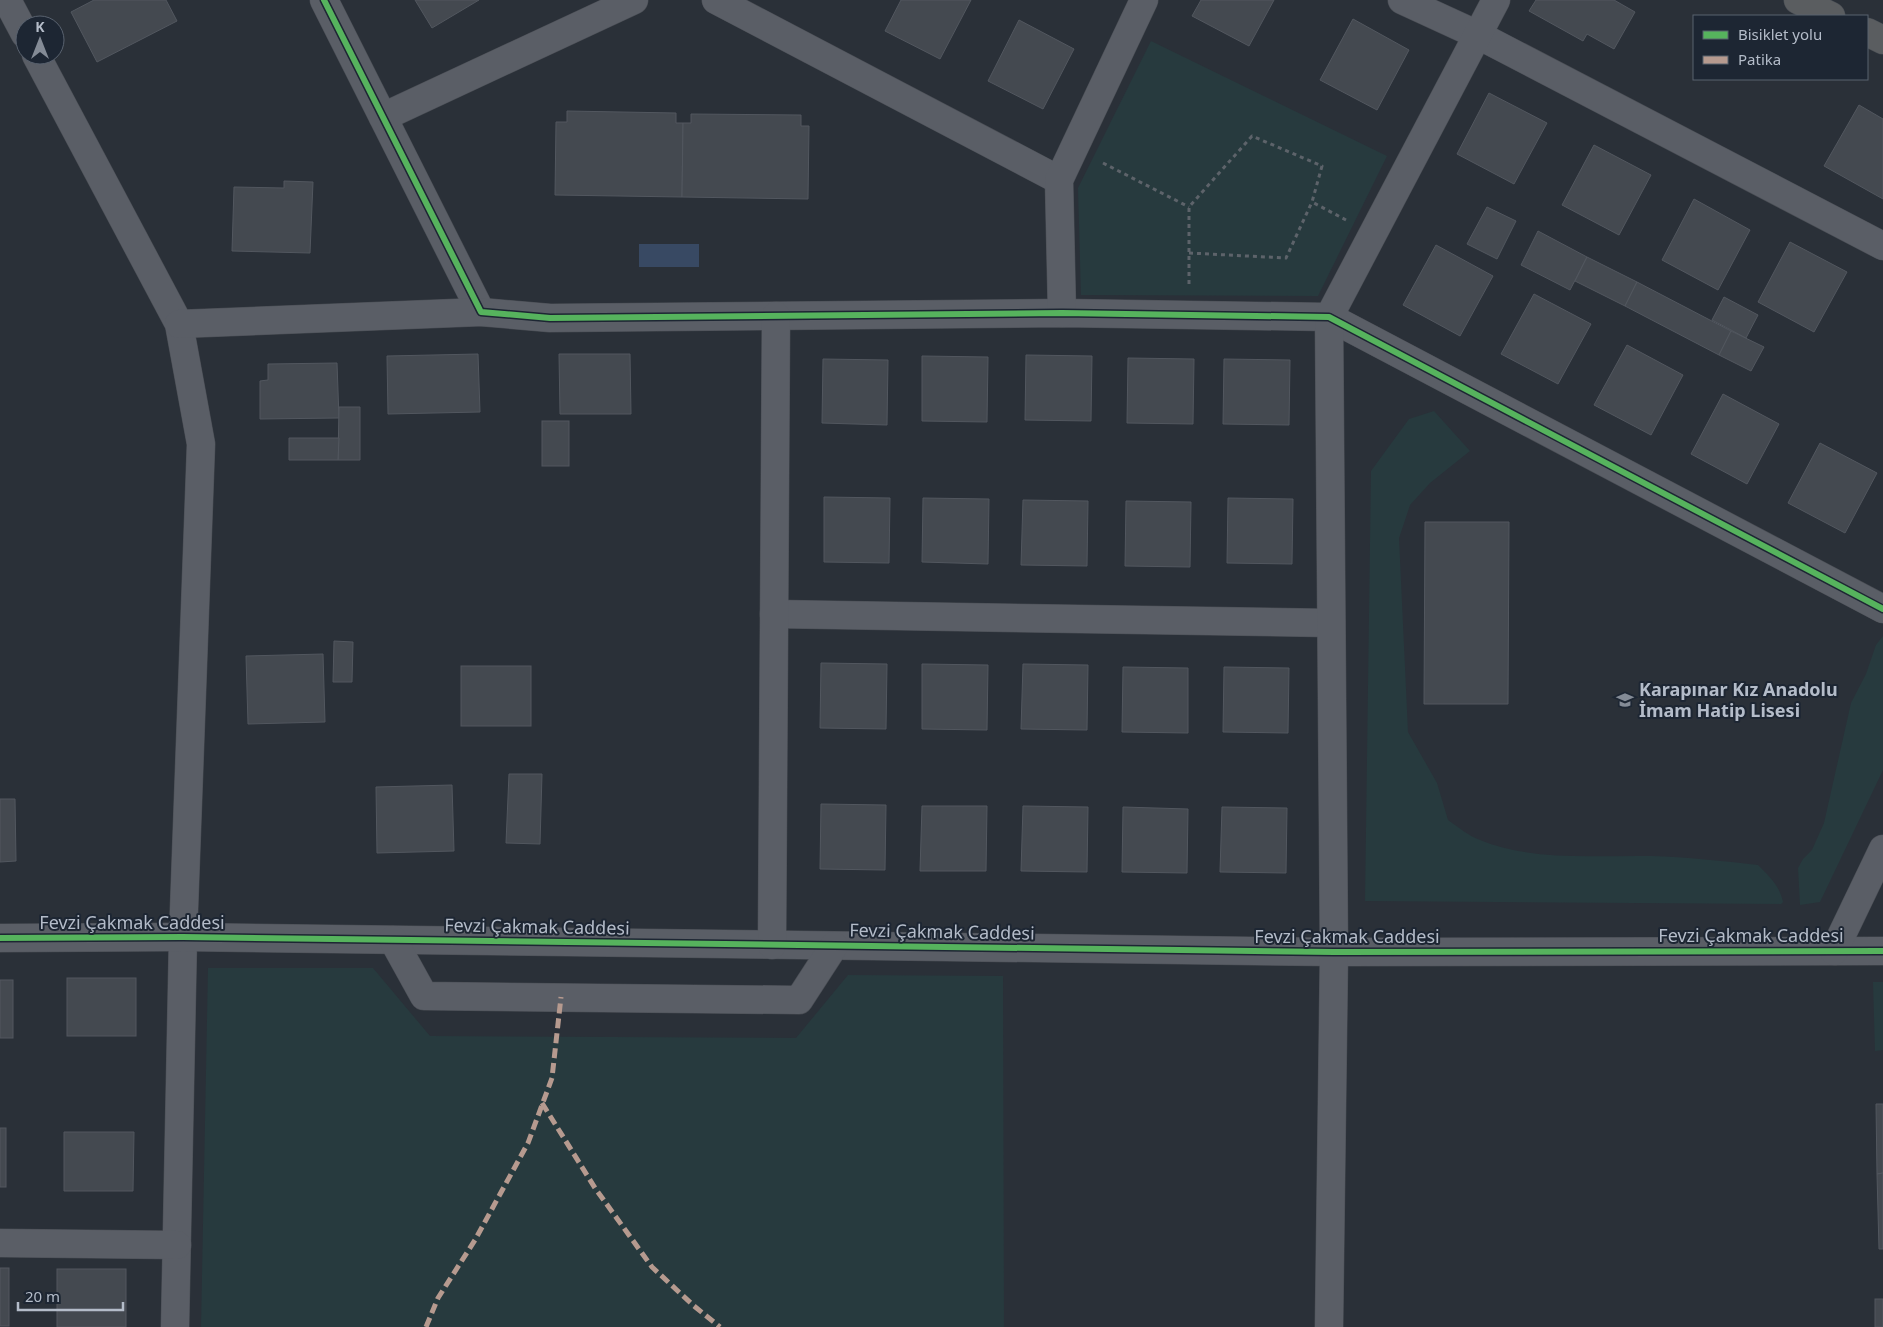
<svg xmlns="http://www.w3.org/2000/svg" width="1883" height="1327" font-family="'Noto Sans',sans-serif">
<rect width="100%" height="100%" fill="#2a3038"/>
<g fill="#273a3e">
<polygon points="1151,41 1387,156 1318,296 1081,295 1078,188"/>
<path d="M 1434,411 L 1470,451 L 1430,483 L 1410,505 L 1399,538 L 1408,732 L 1437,783 L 1448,820 C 1458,827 1469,836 1480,840 C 1534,862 1595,855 1651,856 C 1687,857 1723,861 1758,865 C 1769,876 1780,886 1783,902 L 1781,904 L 1365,901 L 1371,471 L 1409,419 Z"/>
<polygon points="1883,636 1883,770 1820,902 1800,905 1798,868 1803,859 1812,850 1824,823 1851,703 1866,674 1876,645"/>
<polygon points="208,968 373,968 430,1036 796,1038 848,975 1003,976 1004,1327 201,1327"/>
<polygon points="1873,982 1883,982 1883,1050 1875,1051"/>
</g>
<rect fill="#384963" x="639" y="244" width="60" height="23"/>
<g fill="#444950" stroke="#52575f">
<polygon points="94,0 166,0 177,21 97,62 71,12"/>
<polygon points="415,0 479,0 432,28"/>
<polygon points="901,0 971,0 940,59 885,31"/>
<polygon points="1201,0 1274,0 1249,46 1192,16"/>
<polygon points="1536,0 1614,0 1635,12 1614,49 1587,34 1583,41 1529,11"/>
<polygon points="1353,19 1409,50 1377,110 1320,80"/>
<polygon points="1019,20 1074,49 1043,109 988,81"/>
<polygon points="1489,93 1547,123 1514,184 1457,154"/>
<polygon points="1859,105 1883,119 1883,199 1824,166"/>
<polygon points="567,111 676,113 676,123 683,123 682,197 555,195 556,122 567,122"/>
<polygon points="691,114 801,115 801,126 809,126 808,199 682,197 683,123 691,123"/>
<polygon points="1594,145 1651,175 1619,235 1562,205"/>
<polygon points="284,181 313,182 310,253 232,251 234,187 284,188"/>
<polygon points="1694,199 1750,230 1718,290 1662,260"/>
<polygon points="1487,207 1516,221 1497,259 1467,244"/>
<polygon points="1538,231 1587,257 1570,290 1521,265"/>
<polygon points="1790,242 1847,272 1814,332 1758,302"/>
<polygon points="1436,245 1493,276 1460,336 1403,305"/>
<polygon points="1587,257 1637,282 1625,306 1575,281"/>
<polygon points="1637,282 1731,331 1719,355 1625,306"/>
<polygon points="1534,294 1591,324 1558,384 1501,354"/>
<polygon points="1724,297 1758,315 1746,338 1712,320"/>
<polygon points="1731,331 1764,347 1751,371 1719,355"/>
<polygon points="1627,345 1683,375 1651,435 1594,405"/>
<polygon points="478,354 480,412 388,414 387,356"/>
<polygon points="559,354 630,354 631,414 560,414"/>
<polygon points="1026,355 1092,356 1091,421 1025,420"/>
<polygon points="922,356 988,357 987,422 922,421"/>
<polygon points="1128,358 1194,359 1193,424 1127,423"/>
<polygon points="823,359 888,360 887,425 822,423"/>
<polygon points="1224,359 1290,360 1289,425 1223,424"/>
<polygon points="337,363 339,418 260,419 260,381 268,380 268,364"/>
<polygon points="1723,394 1779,424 1747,484 1691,454"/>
<polygon points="339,407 360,407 360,460 338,460"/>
<rect x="542" y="421" width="27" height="45"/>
<polygon points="289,438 339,438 338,460 289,460"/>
<polygon points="1820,443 1877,473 1845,533 1788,503"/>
<polygon points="824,497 890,498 889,563 824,562"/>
<polygon points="923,498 989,499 988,564 922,562"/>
<polygon points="1228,498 1293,499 1292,564 1227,563"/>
<polygon points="1023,500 1088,501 1087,566 1021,565"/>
<polygon points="1126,501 1191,502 1190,567 1125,566"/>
<polygon points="1425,522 1509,522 1508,704 1424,704"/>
<polygon points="334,641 353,642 352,682 333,682"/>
<polygon points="323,654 325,722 248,724 246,656"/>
<polygon points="821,663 887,664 886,729 820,728"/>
<polygon points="922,664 988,665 987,730 922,729"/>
<polygon points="1023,664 1088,665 1087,730 1021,729"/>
<rect x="461" y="666" width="70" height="60"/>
<polygon points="1123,667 1188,668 1188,733 1122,732"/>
<polygon points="1224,667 1289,668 1288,733 1223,732"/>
<polygon points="509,774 542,774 540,844 506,843"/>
<polygon points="452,785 454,851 377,853 376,787"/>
<polygon points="0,799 15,799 16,861 0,862"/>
<polygon points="821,804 886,805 885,870 820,869"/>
<polygon points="922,806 987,806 986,871 920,871"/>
<polygon points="1023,806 1088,807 1087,872 1021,871"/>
<polygon points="1123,807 1188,809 1187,873 1122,872"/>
<polygon points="1222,807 1287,808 1286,873 1220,872"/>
<rect x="67" y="978" width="69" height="58"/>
<rect x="0" y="980" width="13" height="58"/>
<polygon points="1876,1104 1883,1104 1883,1173 1877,1174"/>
<rect x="0" y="1128" width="6" height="59"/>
<polygon points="64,1132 134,1132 133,1191 64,1191"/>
<polygon points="1883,1173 1883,1249 1879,1249 1877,1174"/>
<rect x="0" y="1268" width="9" height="58"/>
<rect x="57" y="1269" width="69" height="58"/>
<rect x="1875" y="1299" width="8" height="28"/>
</g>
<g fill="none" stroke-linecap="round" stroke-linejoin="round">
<g stroke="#484c53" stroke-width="29">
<g id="minor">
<polyline points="7,0 25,34"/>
<polyline points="324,0 481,312 550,318 1062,313 1329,317 1883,609"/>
<polyline points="716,0 1059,180"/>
<polyline points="1402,0 1478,35 1883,246"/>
<polyline points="36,55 179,324 201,444 183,937 175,1327"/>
<polyline points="383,117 634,0"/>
<polyline points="1062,313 1059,180 1144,0"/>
<polyline points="179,324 481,312"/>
<polyline points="774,614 1331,623"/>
<polyline points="0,938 183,937 1334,952 1883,951"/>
<polyline points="393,940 424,996 799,1000 834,946"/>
<polyline points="772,945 776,316"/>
<polyline points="1834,951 1883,849"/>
<polyline points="0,1243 177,1245"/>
<polyline points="1329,1327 1334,952 1329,317 1496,0"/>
</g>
</g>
<g stroke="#474c53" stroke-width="29">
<g id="highway">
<polyline points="1798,0 1831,16"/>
<polyline points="1867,32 1883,40"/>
</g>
</g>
<g stroke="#5d636a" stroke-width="3" stroke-dasharray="4 4" stroke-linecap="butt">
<polyline points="1103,163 1189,207"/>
<polyline points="1189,253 1286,258 1312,202"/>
<polyline points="1189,284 1189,207 1252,136 1322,166 1312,202 1346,220"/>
</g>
<use href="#minor" stroke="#5a5e66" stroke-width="28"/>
<use href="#highway" stroke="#5a5d60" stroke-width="28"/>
<g stroke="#b69a8f" stroke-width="5" stroke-dasharray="10 5" stroke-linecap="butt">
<polyline points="542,1103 595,1188 652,1267 694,1306 720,1327"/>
<polyline points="426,1327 438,1298 475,1240 528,1143 552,1078 561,997"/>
</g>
<g stroke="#1d2633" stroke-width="9">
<g id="cycleway">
<polyline points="324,0 481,312 550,318 1062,313 1329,317 1883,609"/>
<polyline points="0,938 183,937 1334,952 1883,951"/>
</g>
</g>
<use href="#cycleway" stroke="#56b35d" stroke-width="6"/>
</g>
<defs>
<g id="school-bare" transform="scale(1.35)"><path d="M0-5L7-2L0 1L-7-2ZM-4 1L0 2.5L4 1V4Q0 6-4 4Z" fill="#848b96" stroke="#1d2633" stroke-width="2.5" paint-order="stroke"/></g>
</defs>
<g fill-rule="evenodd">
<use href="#school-bare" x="1625" y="700"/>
</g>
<g text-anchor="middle" stroke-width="4" stroke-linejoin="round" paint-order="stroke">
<g font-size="18" font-weight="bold" fill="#b4bcc9" stroke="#1d2633" text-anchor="start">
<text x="1639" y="696">Karapınar Kız Anadolu<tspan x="1639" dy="21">İmam Hatip Lisesi</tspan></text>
</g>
<g font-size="18" fill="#b4bcc9" stroke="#1d2633">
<text x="132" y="929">Fevzi Çakmak Caddesi</text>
<text transform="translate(537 927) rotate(1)" y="6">Fevzi Çakmak Caddesi</text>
<text transform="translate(942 932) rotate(1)" y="6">Fevzi Çakmak Caddesi</text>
<text x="1751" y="942">Fevzi Çakmak Caddesi</text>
<text x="1347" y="943">Fevzi Çakmak Caddesi</text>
</g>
</g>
<rect x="1693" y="15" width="175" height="65" fill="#1d2633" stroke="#59626f"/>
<rect x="1703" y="31" width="25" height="8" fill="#56b35d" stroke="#59626f"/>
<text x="1738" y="40" font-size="15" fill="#b4bcc9">Bisiklet yolu</text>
<rect x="1703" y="56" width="25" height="8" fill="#b69a8f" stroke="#59626f"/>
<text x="1738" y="65" font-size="15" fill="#b4bcc9">Patika</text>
<g transform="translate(40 40)"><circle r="24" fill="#1d2633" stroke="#59626f"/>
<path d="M0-4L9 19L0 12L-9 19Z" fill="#848b96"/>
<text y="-8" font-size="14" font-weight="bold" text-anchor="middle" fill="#b4bcc9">K</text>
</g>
<path d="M18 1302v8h105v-8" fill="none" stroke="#b4bcc9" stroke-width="2.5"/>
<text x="25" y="1302" font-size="15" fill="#b4bcc9" stroke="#1d2633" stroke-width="4" paint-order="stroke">20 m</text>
</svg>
